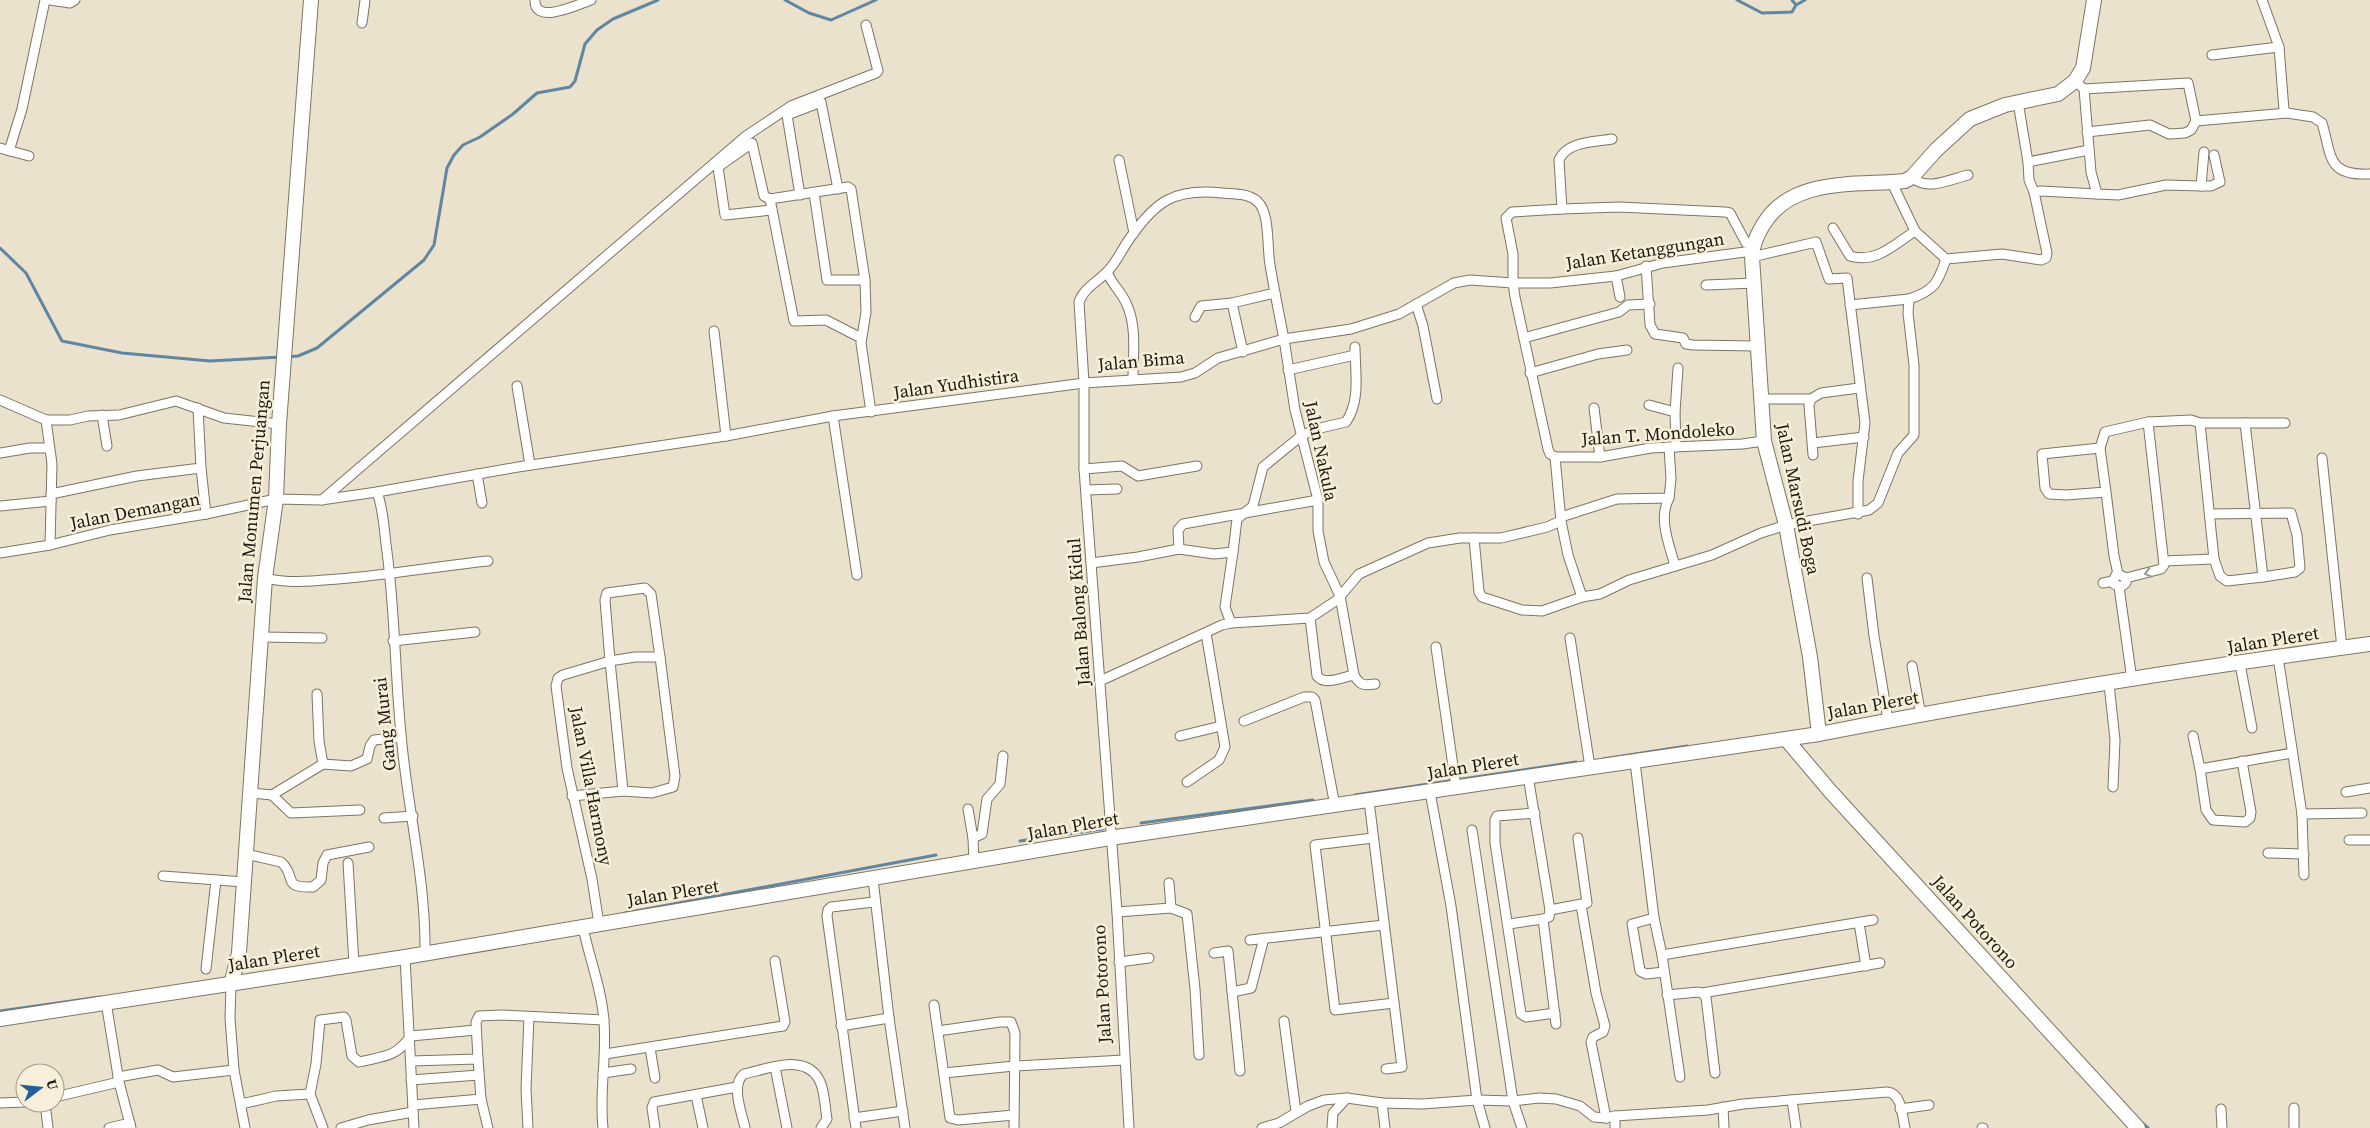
<svg xmlns="http://www.w3.org/2000/svg" width="2370" height="1128" font-family="'Source Serif 4',serif">
<rect width="100%" height="100%" fill="#ebe2cd"/>
<g fill="none" stroke-linecap="round" stroke-linejoin="round">
<g stroke="#6086a0" stroke-width="3">
<polyline points="785,0 809,13 831,20 876,0"/>
<polyline points="1737,0 1762,13 1792,12 1796,5 1805,0"/>
<polyline points="1792,0 1796,5"/>
<polyline points="0,248 26,273 62,341 122,353 210,361 281,357"/>
<polyline points="287,357 298,356 317,348 424,260 434,245 447,168 454,155 463,145 480,137 513,114 537,93 570,87 575,81 585,44 597,30 613,19 658,0"/>
<polyline points="1603,759 1687,746"/>
<polyline points="1355,795 1576,762"/>
<polyline points="1141,823 1313,800"/>
<polyline points="1020,841 1103,829"/>
<polyline points="625,913 936,855"/>
<polyline points="0,1011 100,997"/>
<polyline points="2141,1122 2148,1128"/>
</g>
<g stroke="#7d7563" stroke-width="11">
<g id="street">
<polyline points="50,0 70,3 75,0"/>
<path d="M 535,0 C 534,26 579,4 591,0"/>
<path d="M 2262,0 L 2279,47 L 2284,110 L 2287,113 L 2313,117 L 2322,123 C 2332,157 2327,176 2370,174"/>
<polyline points="362,23 365,0"/>
<polyline points="2212,55 2279,47"/>
<polyline points="2084,89 2188,83 2196,121 2191,130 2185,133 2169,134 2150,125 2087,132"/>
<polyline points="2018,102 2028,162"/>
<polyline points="2196,121 2287,113"/>
<polyline points="0,148 29,156"/>
<polyline points="9,151 22,109 45,0"/>
<polyline points="1119,160 1134,233"/>
<path d="M 1912,177 C 1926,192 1951,179 1968,175"/>
<polyline points="1892,183 1915,231 1946,259"/>
<polyline points="2201,186 2211,186 2220,182 2214,155"/>
<polyline points="2034,192 2029,180 2028,162 2089,150"/>
<polyline points="814,193 827,280 865,280"/>
<polyline points="2097,194 2118,195 2166,185 2201,186 2204,152"/>
<polyline points="800,195 787,115 821,102 838,189"/>
<polyline points="770,199 764,196 752,143 718,167 725,215 772,210"/>
<polyline points="1562,209 1619,207 1725,212 1730,213 1746,243 1754,245"/>
<path d="M 1833,228 L 1850,256 C 1876,264 1895,244 1915,231"/>
<polyline points="1752,257 1816,242 1829,279 1847,278 1865,423 1858,481 1858,514"/>
<polyline points="1946,259 2002,254 2041,260 2046,258 2047,253 2034,192 2041,191 2097,194 2091,172 2084,89 2075,81"/>
<polyline points="1646,266 1650,325 1655,334 1683,338 1686,344 1693,345 1756,346"/>
<path d="M 1107,272 C 1112,285 1122,292 1127,305 C 1137,327 1133,356 1133,379"/>
<polyline points="1616,276 1620,297"/>
<polyline points="1706,285 1755,283"/>
<polyline points="1232,303 1243,352"/>
<polyline points="1416,304 1423,326 1437,399"/>
<polyline points="1850,305 1909,299"/>
<polyline points="1195,317 1201,306 1232,303 1275,293"/>
<polyline points="714,331 726,436"/>
<polyline points="861,338 826,320 794,321 770,199 848,187 851,189 865,280 866,312 861,343 871,412"/>
<polyline points="1524,338 1619,312 1628,305 1650,304"/>
<polyline points="1288,370 1355,355"/>
<polyline points="1530,373 1598,354 1627,350"/>
<polyline points="517,386 530,465"/>
<polyline points="1760,399 1811,399"/>
<polyline points="0,400 46,420 52,464 50,545"/>
<polyline points="1649,405 1675,412 1676,447"/>
<polyline points="1594,408 1600,457"/>
<polyline points="1675,412 1678,368"/>
<polyline points="102,415 107,446"/>
<polyline points="833,416 857,575"/>
<polyline points="46,420 70,420 88,416 119,415 176,401 224,418 279,424"/>
<polyline points="2148,422 2191,420 2200,423 2214,559 2164,561"/>
<polyline points="2200,423 2285,423"/>
<polyline points="1813,443 1864,437"/>
<polyline points="2100,448 2105,432 2148,422 2164,565 2161,569 2126,578 2118,574"/>
<polyline points="0,453 30,448 49,448"/>
<polyline points="1813,455 1809,405 1811,399 1821,393 1859,388"/>
<polyline points="1555,457 1600,457 1651,448 1742,444 1764,441"/>
<polyline points="2322,458 2342,648"/>
<polyline points="201,468 206,514"/>
<polyline points="1084,469 1122,466 1138,476 1197,466"/>
<polyline points="477,474 482,503"/>
<polyline points="1086,490 1117,489"/>
<path d="M 377,492 C 384,511 384,531 387,552 C 395,612 395,673 401,734 C 407,807 426,879 425,953"/>
<polyline points="2106,492 2100,448 2042,454 2045,488 2049,494 2066,495 2106,492 2114,556 2118,574"/>
<polyline points="51,494 137,476 201,468 198,408"/>
<path d="M 1669,498 C 1658,518 1669,544 1675,566"/>
<polyline points="322,500 746,136 791,106 876,73 878,71 866,25"/>
<polyline points="0,506 51,501"/>
<polyline points="2210,514 2291,513 2297,535 2300,568 2295,572 2263,577"/>
<polyline points="1561,517 1617,499 1669,498 1671,479 1669,447"/>
<polyline points="1561,521 1568,555 1582,597"/>
<path d="M 1474,538 L 1479,592 L 1482,597 L 1522,610 L 1542,611 L 1582,597 L 1600,594 L 1629,580 L 1712,555 L 1761,533 L 1786,525 L 1869,510 L 1878,503 L 1898,453 L 1914,435 L 1914,365 L 1908,313 L 1909,299 C 1934,291 1938,283 1946,259"/>
<polyline points="1179,549 1178,530 1183,524 1318,500"/>
<path d="M 1233,552 L 1237,519 L 1253,506 L 1263,467 L 1301,436 L 1316,429 L 1346,422 C 1361,400 1355,372 1355,347"/>
<path d="M 0,553 L 50,545 L 110,530 L 206,514 L 276,499 L 321,500 L 377,492 L 518,467 L 726,436 L 833,416 L 1084,383 L 1181,377 L 1195,373 L 1218,358 L 1284,339 L 1295,410 L 1318,500 L 1318,531 L 1324,562 L 1340,596 L 1354,675 C 1360,685 1363,686 1375,684"/>
<polyline points="2214,559 2220,576 2227,581 2263,577 2245,423"/>
<polyline points="1091,563 1138,557 1179,549 1214,554 1233,552 1225,607 1231,623 1222,625 1100,681"/>
<path d="M 265,578 C 289,584 314,581 338,579 C 389,575 438,566 488,561"/>
<polyline points="1867,578 1874,636 1888,720"/>
<polyline points="2113,581 2114,584 2121,587 2126,583 2126,578"/>
<polyline points="2103,583 2113,581 2116,575"/>
<polyline points="2119,587 2132,680"/>
<path d="M 1310,618 L 1317,676 C 1325,686 1343,677 1354,675"/>
<path d="M 1231,623 L 1310,618 L 1337,600 L 1359,574 L 1428,543 L 1460,538 L 1501,538 L 1547,527 L 1561,521 L 1555,457 L 1550,454 L 1548,449 L 1515,297 L 1513,283 L 1513,254 L 1506,218 L 1512,212 L 1562,209 L 1559,160 C 1567,141 1595,142 1612,139"/>
<polyline points="261,637 322,638"/>
<polyline points="1570,638 1590,767"/>
<polyline points="393,641 475,632"/>
<polyline points="1436,647 1456,787"/>
<polyline points="2278,657 2302,814 2304,875"/>
<polyline points="2240,664 2252,728"/>
<polyline points="1912,666 1921,716"/>
<polyline points="2109,684 2115,740 2113,787"/>
<polyline points="317,694 319,741 323,764"/>
<polyline points="1244,721 1304,697 1312,697 1315,700 1335,806"/>
<polyline points="1180,736 1221,726"/>
<polyline points="2193,736 2200,769 2292,753"/>
<polyline points="1635,762 1654,918 1662,955 1680,1077"/>
<polyline points="2200,769 2206,810 2213,820 2245,822 2250,818 2251,812 2242,761"/>
<polyline points="1528,776 1550,910 1587,903 1578,838"/>
<polyline points="1187,782 1219,760 1225,747 1206,633"/>
<polyline points="1430,792 1451,906 1477,1100 1485,1128"/>
<polyline points="2346,792 2370,788"/>
<polyline points="251,793 272,795 323,764 351,766 367,759 370,746 374,740 401,737"/>
<polyline points="272,795 291,813 360,810"/>
<polyline points="572,796 623,791 652,793 673,787 675,776 660,657"/>
<polyline points="1369,801 1402,1067 1386,1069"/>
<polyline points="968,809 973,838 974,863"/>
<polyline points="1535,813 1497,816 1495,820 1495,843 1521,1014 1526,1017 1555,1013"/>
<polyline points="2302,814 2362,813"/>
<polyline points="384,818 413,816"/>
<polyline points="1472,830 1513,1101 1522,1128"/>
<polyline points="973,838 982,834 987,799 1000,784 1003,756"/>
<polyline points="1373,838 1315,845 1335,1010 1394,1003"/>
<polyline points="2349,840 2370,840"/>
<polyline points="2268,853 2304,854"/>
<path d="M 246,854 L 281,862 C 298,877 280,888 313,887 L 321,880 L 323,863 L 327,855 L 369,847"/>
<polyline points="348,863 354,964"/>
<polyline points="163,876 244,882"/>
<polyline points="873,879 889,1018 905,1128"/>
<polyline points="1169,883 1171,908"/>
<polyline points="1581,905 1596,993 1605,1026 1603,1032 1593,1037 1591,1042 1606,1118"/>
<polyline points="1550,910 1549,917 1543,919 1556,1024"/>
<polyline points="1117,912 1171,908 1187,914 1195,989 1199,1055"/>
<polyline points="1654,918 1632,924 1640,971 1646,974 1664,972"/>
<polyline points="1859,923 1866,966"/>
<polyline points="599,924 592,879 567,768 556,686 558,678 563,675 610,661 605,600 607,593 645,588 651,594 660,657 635,657 610,661 623,791"/>
<polyline points="1509,924 1543,919"/>
<path d="M 583,927 C 589,958 602,989 604,1021 C 607,1057 599,1092 603,1128"/>
<polyline points="1250,940 1384,925"/>
<polyline points="1214,953 1228,951 1240,1071"/>
<polyline points="1662,955 1873,920"/>
<polyline points="405,957 414,1128"/>
<polyline points="1119,962 1149,958"/>
<polyline points="206,969 216,880"/>
<polyline points="231,985 230,1018 234,1070 245,1128"/>
<polyline points="1232,992 1251,988 1264,938"/>
<polyline points="1702,993 1880,963"/>
<polyline points="1667,995 1698,992 1702,993 1706,997 1715,1073"/>
<polyline points="106,1002 119,1082 131,1128"/>
<polyline points="934,1005 950,1118 958,1120 1014,1115"/>
<polyline points="1284,1021 1296,1112"/>
<polyline points="841,1026 889,1018"/>
<polyline points="938,1031 1000,1022 1011,1022 1015,1033 1014,1128"/>
<polyline points="650,1048 655,1078"/>
<polyline points="605,1054 783,1026 785,1022 775,961"/>
<polyline points="478,1059 476,1022 479,1016 502,1015 604,1020"/>
<polyline points="411,1061 478,1059 481,1099 488,1128"/>
<polyline points="775,1067 787,1128"/>
<polyline points="603,1073 631,1069"/>
<polyline points="944,1073 1014,1066 1124,1060"/>
<polyline points="118,1077 158,1070 173,1077 234,1070"/>
<polyline points="411,1080 479,1075"/>
<polyline points="696,1095 703,1128"/>
<polyline points="55,1097 119,1082"/>
<polyline points="1792,1100 1796,1128"/>
<polyline points="0,1103 25,1102"/>
<polyline points="45,1103 48,1128"/>
<polyline points="1382,1103 1385,1128"/>
<polyline points="241,1104 276,1096 310,1094"/>
<polyline points="413,1105 481,1099"/>
<polyline points="1723,1107 1724,1128"/>
<polyline points="1900,1109 1929,1105"/>
<polyline points="2221,1109 2222,1128"/>
<polyline points="854,1118 903,1111"/>
<polyline points="109,1128 130,1123"/>
<path d="M 323,1128 L 310,1094 L 316,1064 L 320,1020 L 344,1017 L 346,1020 L 352,1056 L 359,1062 C 384,1056 395,1058 411,1036 L 476,1030"/>
<polyline points="341,1128 368,1120 413,1112"/>
<polyline points="528,1128 526,1089 529,1017"/>
<polyline points="655,1128 652,1108 654,1102 737,1087"/>
<path d="M 745,1128 C 742,1113 730,1085 744,1074 C 768,1069 809,1051 821,1084 C 825,1095 825,1108 827,1119 L 821,1128"/>
<polyline points="856,1128 827,916 828,910 831,907 874,902"/>
<path d="M 1129,1128 L 1117,912 L 1084,469 L 1084,383 L 1079,302 C 1084,288 1097,282 1107,272 C 1116,263 1121,251 1128,241 C 1155,201 1174,188 1222,193 C 1234,194 1249,193 1258,202 C 1270,213 1267,249 1270,265 C 1274,289 1279,314 1284,339 L 1351,329 L 1399,314 L 1454,283 L 1470,280 L 1513,283 L 1550,283 L 1616,276 L 1663,263 L 1752,251"/>
<path d="M 1262,1128 L 1279,1123 L 1308,1106 L 1324,1100 L 1347,1098 L 1382,1103 L 1422,1104 L 1477,1100 L 1513,1101 L 1539,1098 L 1556,1099 L 1580,1106 L 1594,1117 L 1606,1118 L 1615,1116 L 1708,1110 L 1743,1104 L 1887,1092 C 1902,1093 1902,1116 1905,1128"/>
<polyline points="1332,1128 1333,1113 1347,1098"/>
<polyline points="1615,1128 1615,1116"/>
<polyline points="1982,1128 1983,1128"/>
<polyline points="2294,1128 2294,1108"/>
</g>
</g>
<g stroke="#7d7563" stroke-width="16">
<g id="secondary">
<path d="M 1819,734 L 1810,657 L 1786,525 L 1764,441 L 1752,257 C 1752,245 1757,235 1763,225 C 1792,176 1858,186 1905,181 L 1912,177 L 1936,150 L 1970,119 L 2005,105 L 2058,94 L 2075,81 L 2083,68 L 2094,0"/>
<polyline points="1786,739 1830,791 2138,1128"/>
<polyline points="231,985 239,953 265,578 276,499 279,424 311,0"/>
<path d="M 0,1019 L 405,957 L 1110,838 L 1819,734 C 2001,698 2186,669 2370,644"/>
</g>
</g>
<use href="#street" stroke="#fff" stroke-width="9"/>
<use href="#secondary" stroke="#fff" stroke-width="14"/>
</g>
<defs><path id="oneway-chevron" d="M-2-3.5L2.5 0L-2 3.5" fill="none" stroke-width="1.6" stroke-linecap="round" stroke-linejoin="round" transform="scale(1.25)"/></defs>
<use stroke="#999894" href="#oneway-chevron" transform="translate(2148 573) rotate(165)"/>
<g text-anchor="middle" stroke-width="5" stroke-linejoin="round" paint-order="stroke">
<g font-size="18" fill="#1d1a12" stroke="#f8efda">
<text transform="translate(1645 251) rotate(-9)" y="6">Jalan Ketanggungan</text>
<text transform="translate(1141 361) rotate(-5)" y="6">Jalan Bima</text>
<text transform="translate(956 384) rotate(-8)" y="6">Jalan Yudhistira</text>
<text transform="translate(1658 434) rotate(-4)" y="6">Jalan T. Mondoleko</text>
<text transform="translate(1321 451) rotate(78)" y="6">Jalan Nakula</text>
<text transform="translate(254 491) rotate(-85)" y="6">Jalan Monumen Perjuangan</text>
<text transform="translate(1798 499) rotate(78)" y="6">Jalan Marsudi Boga</text>
<text transform="translate(135 511) rotate(-11)" y="6">Jalan Demangan</text>
<text transform="translate(1079 612) rotate(-94)" y="6">Jalan Balong Kidul</text>
<text transform="translate(2273 640) rotate(-9)" y="6">Jalan Pleret</text>
<text transform="translate(1873 705) rotate(-10)" y="6">Jalan Pleret</text>
<text transform="translate(385 724) rotate(-96)" y="6">Gang Murai</text>
<text transform="translate(1473 766) rotate(-9)" y="6">Jalan Pleret</text>
<text transform="translate(591 786) rotate(79)" y="6">Jalan Villa Harmony</text>
<text transform="translate(1073 826) rotate(-10)" y="6">Jalan Pleret</text>
<text transform="translate(673 893) rotate(-9)" y="6">Jalan Pleret</text>
<text transform="translate(1975 922) rotate(48)" y="6">Jalan Potorono</text>
<text transform="translate(274 958) rotate(-9)" y="6">Jalan Pleret</text>
<text transform="translate(1102 984) rotate(-93)" y="6">Jalan Potorono</text>
</g>
</g>
<g transform="translate(40 1088) rotate(74)"><circle r="24" fill="#f8efda" stroke="#a09a8a"/>
<path d="M0-4L9 19L0 12L-9 19Z" fill="#265f97"/>
<text y="-8" font-size="14" font-weight="bold" text-anchor="middle" fill="#1d1a12">U</text>
</g>
</svg>
